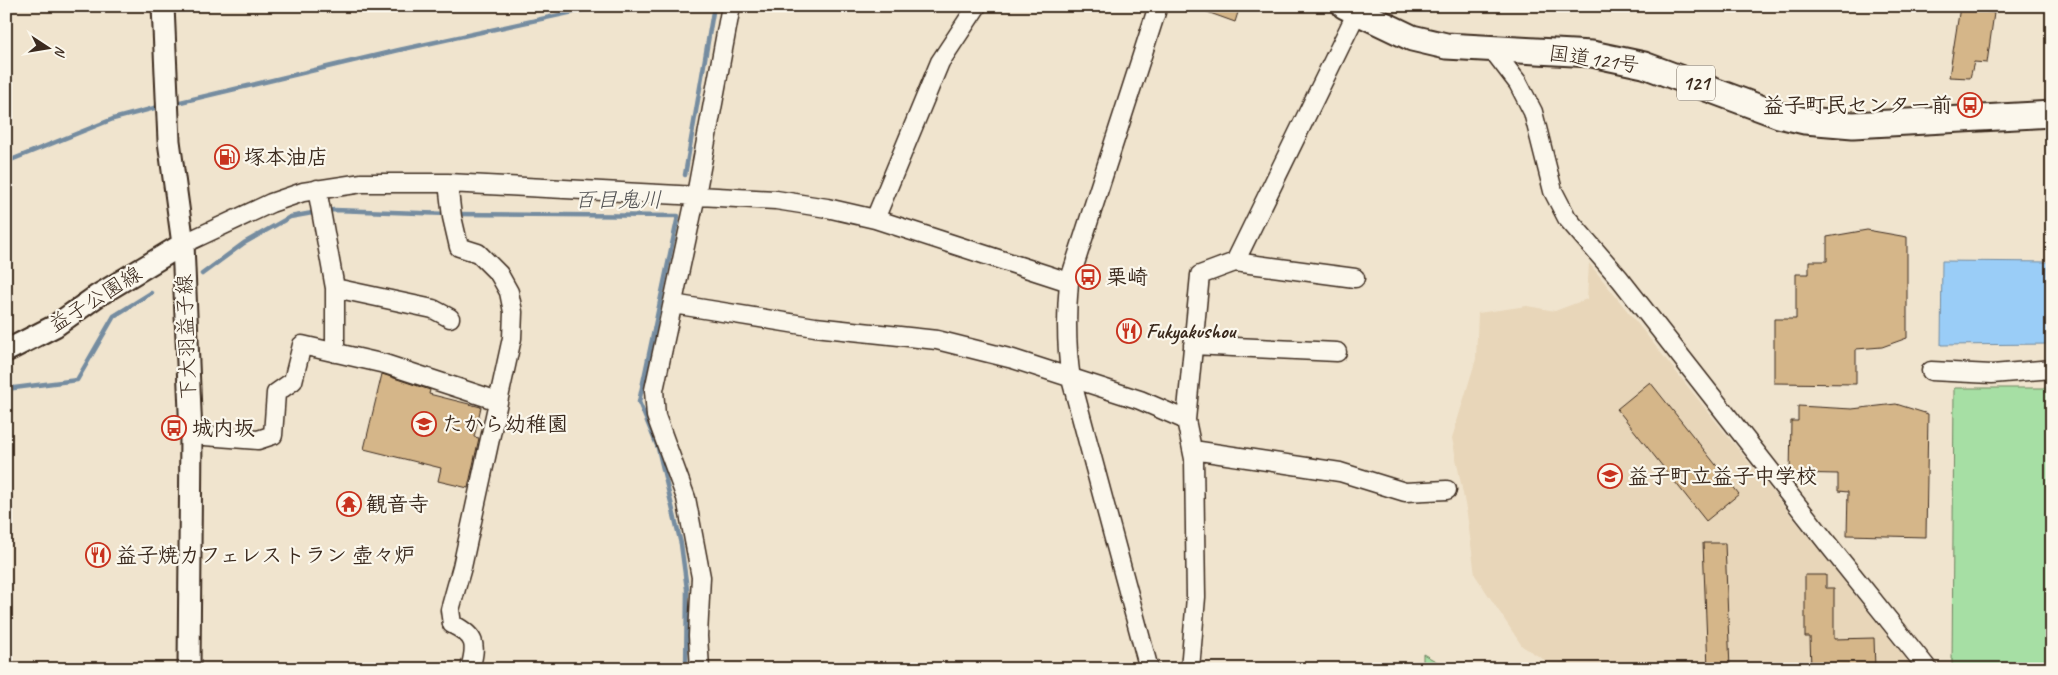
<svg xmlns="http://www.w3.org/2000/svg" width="2058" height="675" font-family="Caveat,'Klee One',sans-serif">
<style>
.built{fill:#e8d6b9}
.green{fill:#a6dfa4;stroke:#708461}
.water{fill:#9acdf7;stroke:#748ca0}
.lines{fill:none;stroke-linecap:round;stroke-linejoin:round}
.stream{stroke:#748ca0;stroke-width:4.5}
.building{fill:#d5b689;stroke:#3b2a1e}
.minor-casing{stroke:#3b2a1e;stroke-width:21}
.major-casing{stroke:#3b2a1e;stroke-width:25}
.highway-casing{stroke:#3b2a1e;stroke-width:29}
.minor{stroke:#fbf7ec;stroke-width:18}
.major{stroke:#fbf7ec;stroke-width:21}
.highway{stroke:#fbf7ec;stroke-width:25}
.labels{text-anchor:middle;stroke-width:4.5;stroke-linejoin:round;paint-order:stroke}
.shield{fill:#fbf7ec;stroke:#75685c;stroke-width:1}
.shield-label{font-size:20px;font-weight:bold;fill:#3b2a1e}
.street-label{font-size:21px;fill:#3b2a1e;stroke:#fbf7ec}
.poi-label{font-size:21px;font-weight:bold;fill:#3b2a1e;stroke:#fbf7ec;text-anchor:start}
.water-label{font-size:22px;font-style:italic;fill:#535354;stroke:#fbf7ec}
</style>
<rect width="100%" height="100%" fill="#f0e4ce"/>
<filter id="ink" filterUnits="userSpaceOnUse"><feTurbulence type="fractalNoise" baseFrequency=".02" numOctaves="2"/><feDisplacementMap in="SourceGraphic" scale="10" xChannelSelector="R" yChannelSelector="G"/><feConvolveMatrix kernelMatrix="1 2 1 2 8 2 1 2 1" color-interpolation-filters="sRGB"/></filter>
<g filter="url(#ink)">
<!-- built -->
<path class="built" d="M1589 263 1914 669H1559L1522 646 1475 575 1467 514 1452 438 1476 359 1478 313 1527 306 1555 311 1587 299Z"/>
<!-- green -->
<path class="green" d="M1954 388H2052V669H1952Z
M1423 654 1450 669H1423Z"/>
<!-- water -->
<path class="water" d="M1942 261 2052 262V344L1941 345Z"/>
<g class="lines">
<!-- stream -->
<path class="stream" d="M172 104 399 50 601 6
M6 162 113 119 162 106
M685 175 714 6
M326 211 334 210 448 214
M455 214 678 216 639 402 658 448 681 544 687 589 686 669
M202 274 244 243 290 217 318 212
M6 389 77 380 114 316 151 293"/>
</g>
<!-- building -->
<path class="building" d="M1197 6H1240L1235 22 1196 8Z
M1960 7 1994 13 1987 63 1974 62 1970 78 1949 77Z
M1867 230 1907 237V338L1882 347 1856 349V384L1774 383V319H1796V274H1809V261H1827V237Z
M382 374 430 390 429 394 481 407 474 437 479 438 468 488 438 481 441 468 364 449Z
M1650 382 1739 494 1706 521 1617 409Z
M1896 404 1928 414 1926 537 1847 535 1848 492 1838 491V474L1790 473 1791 421H1798V406L1852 409Z
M1703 543H1725L1730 669H1708Z
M1805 575H1826V588H1834V639L1874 638 1875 669H1811L1810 637H1805Z"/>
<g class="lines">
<defs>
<path id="minor" d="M1492 49 1518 83 1533 112 1553 191 1567 218 1620 279 1831 548 1928 669
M448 183 452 217 459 247 478 253 499 274 509 292 513 312 512 338 462 567 450 610 452 624C476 636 477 644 470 669
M317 189 335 288V353
M875 219 940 62 977 6
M183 244 271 203 303 192 362 183H448L776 200 827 208 875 219 1069 282
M1235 262 1355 278
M335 288 433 309 450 318
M673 304 815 327 937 340 1013 359 1140 400 1186 420
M1193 345 1337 352
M1931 371 1992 374 2052 369
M191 435 258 440 273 435 276 393 293 381 302 345 385 364 498 401
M1193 450 1340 472 1405 492 1447 490
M700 669 698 636 701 577 686 498 656 416 654 390 696 195 731 6
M1149 669 1071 379C1066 346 1066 315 1069 282L1158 6
M1190 669 1196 597 1194 459 1186 420 1200 275 1235 262 1357 12"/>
<path id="major" d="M163 6 169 141 183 244 191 435 189 669
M6 351 55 326 97 296 183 244"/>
<path id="highway" d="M1345 6 1412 38 1446 46 1592 54 1644 65 1779 115 1805 121 1853 125 2052 114"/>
</defs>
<!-- minor casing -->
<use href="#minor" class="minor-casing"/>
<!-- major casing -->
<use href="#major" class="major-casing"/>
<!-- highway casing -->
<use href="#highway" class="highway-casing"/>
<!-- minor -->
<use href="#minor" class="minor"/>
<!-- major -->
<use href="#major" class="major"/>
<!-- highway -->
<use href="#highway" class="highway"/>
</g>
</g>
<!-- icons -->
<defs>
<symbol id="bus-ring" viewBox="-11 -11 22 22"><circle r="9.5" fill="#fbf7ec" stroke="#c8321e" stroke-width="1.5"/><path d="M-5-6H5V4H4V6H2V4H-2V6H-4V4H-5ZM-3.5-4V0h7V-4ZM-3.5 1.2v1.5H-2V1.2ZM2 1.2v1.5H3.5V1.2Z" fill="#c8321e"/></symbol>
<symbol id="fuel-ring" viewBox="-11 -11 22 22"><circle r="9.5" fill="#fbf7ec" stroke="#c8321e" stroke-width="1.5"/><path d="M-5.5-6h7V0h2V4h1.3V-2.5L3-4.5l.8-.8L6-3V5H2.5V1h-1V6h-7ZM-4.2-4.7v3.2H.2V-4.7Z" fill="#c8321e"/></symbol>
<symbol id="restaurant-ring" viewBox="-11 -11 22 22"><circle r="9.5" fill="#fbf7ec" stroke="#c8321e" stroke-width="1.5"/><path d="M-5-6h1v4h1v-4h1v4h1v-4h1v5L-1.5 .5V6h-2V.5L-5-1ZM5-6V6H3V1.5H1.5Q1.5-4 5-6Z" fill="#c8321e"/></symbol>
<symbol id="school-ring" viewBox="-11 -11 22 22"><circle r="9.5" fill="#fbf7ec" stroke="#c8321e" stroke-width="1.5"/><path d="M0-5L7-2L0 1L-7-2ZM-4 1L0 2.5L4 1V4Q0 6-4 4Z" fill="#c8321e"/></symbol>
<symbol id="temple-ring" viewBox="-11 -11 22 22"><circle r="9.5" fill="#fbf7ec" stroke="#c8321e" stroke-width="1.5"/><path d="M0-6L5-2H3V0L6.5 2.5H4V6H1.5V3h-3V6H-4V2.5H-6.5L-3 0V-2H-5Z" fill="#c8321e"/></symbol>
</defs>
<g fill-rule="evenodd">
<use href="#bus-ring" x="1956" y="91" width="28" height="28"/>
<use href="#fuel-ring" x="213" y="143" width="28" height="28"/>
<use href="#bus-ring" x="1074" y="263" width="28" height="28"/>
<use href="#restaurant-ring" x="1115" y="317" width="28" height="28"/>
<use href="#school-ring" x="410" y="410" width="28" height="28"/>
<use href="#bus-ring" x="160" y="414" width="28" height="28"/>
<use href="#school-ring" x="1596" y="462" width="28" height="28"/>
<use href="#temple-ring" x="335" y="490" width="28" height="28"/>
<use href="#restaurant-ring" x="84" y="541" width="28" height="28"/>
</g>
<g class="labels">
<!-- shield labels -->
<rect class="shield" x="1677" y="65.5" width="38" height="35" rx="4"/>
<g class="shield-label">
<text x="1696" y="90">121</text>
</g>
<!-- street labels -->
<g class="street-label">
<text transform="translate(1594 59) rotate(8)" y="7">国道121号</text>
<text transform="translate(95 299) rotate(-32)" y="7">益子公園線</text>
<text transform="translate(186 337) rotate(-92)" y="7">下大羽益子線</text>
</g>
<!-- poi labels -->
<g class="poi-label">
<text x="1952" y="112" text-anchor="end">益子町民センター前</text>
<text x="244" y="164">塚本油店</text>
<text x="1106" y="284">栗崎</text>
<text x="1146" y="338">Fukyakushou</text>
<text x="442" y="431">たから幼稚園</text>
<text x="192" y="435">城内坂</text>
<text x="1628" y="483">益子町立益子中学校</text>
<text x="366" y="511">観音寺</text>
<text x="116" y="562">益子焼カフェレストラン 壺々炉</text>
</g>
<!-- water labels -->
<g class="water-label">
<text x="618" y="207">百目鬼川</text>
</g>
</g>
<!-- margin -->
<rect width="2058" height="675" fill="none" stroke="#fbf7ec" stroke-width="25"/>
<rect x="12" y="12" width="2033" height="650" fill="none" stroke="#3b2a1e" stroke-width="2" filter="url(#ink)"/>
<!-- north arrow -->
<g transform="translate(48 48) rotate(102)" stroke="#fbf7ec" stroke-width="4" paint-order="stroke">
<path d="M0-4L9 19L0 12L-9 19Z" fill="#3b2a1e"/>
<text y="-8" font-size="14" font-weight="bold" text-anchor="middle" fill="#3b2a1e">N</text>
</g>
</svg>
